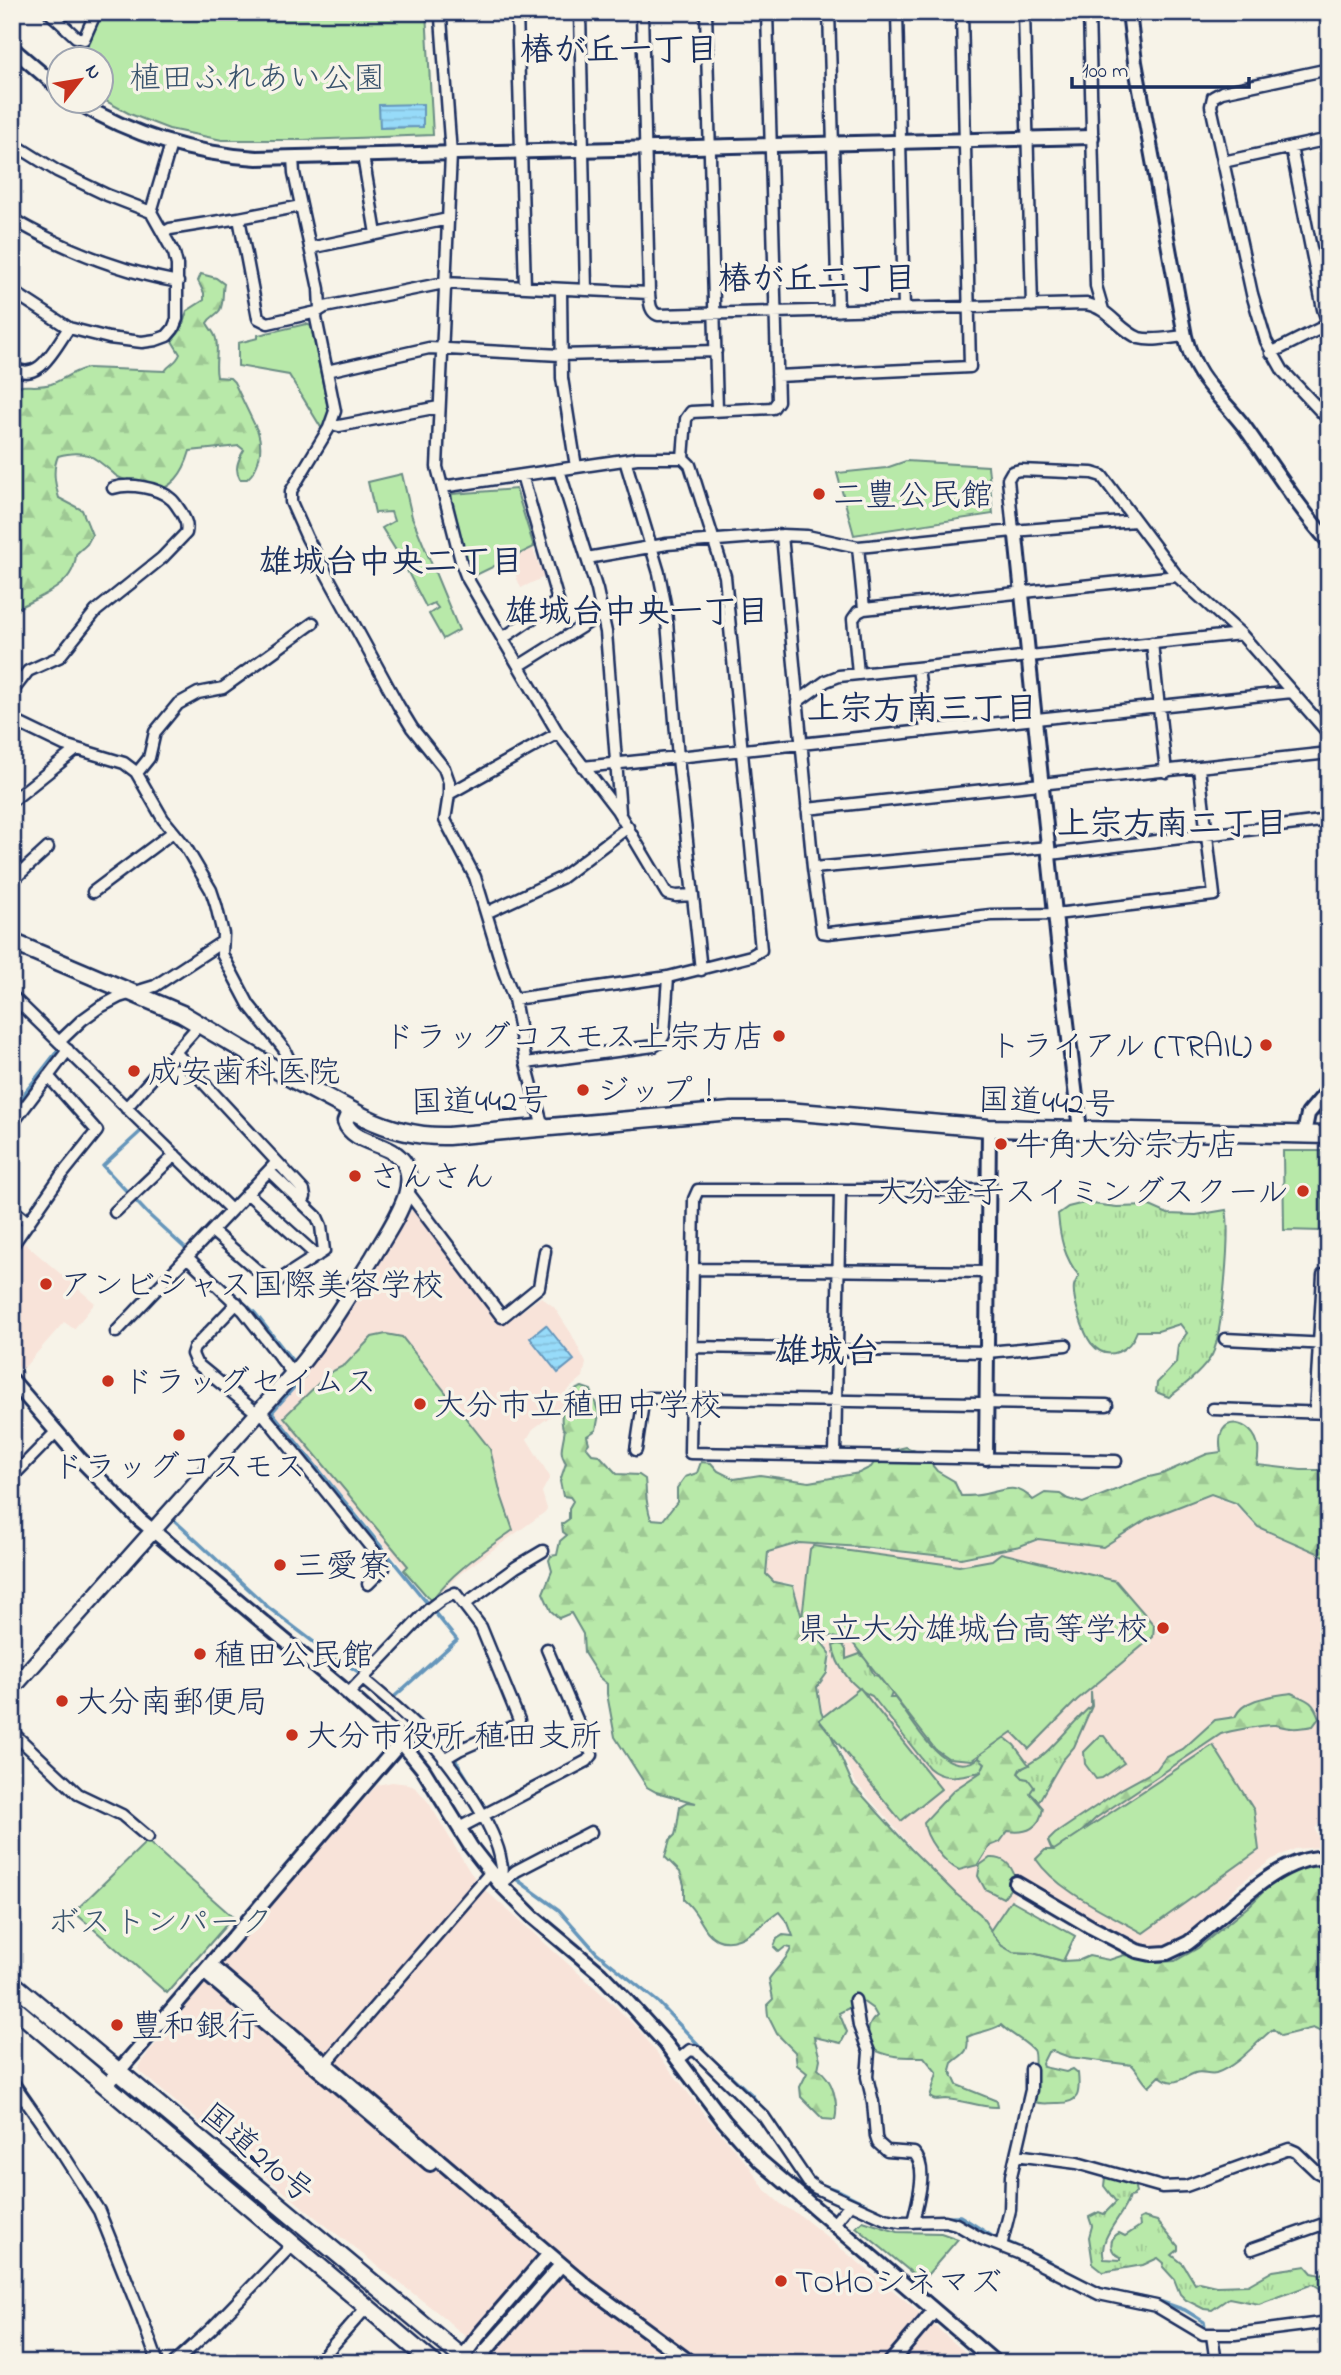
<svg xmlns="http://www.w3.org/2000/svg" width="1341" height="2375" font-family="'Indie Flower','Klee One',sans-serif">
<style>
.built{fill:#f8e3d9}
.grass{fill:url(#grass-tufts);stroke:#6a8c84;stroke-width:2}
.forest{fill:url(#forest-firs);stroke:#6a8c84;stroke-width:2}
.green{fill:#b8e9a9;stroke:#6a8c84;stroke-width:2}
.water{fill:url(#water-rules);stroke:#6596bb;stroke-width:2}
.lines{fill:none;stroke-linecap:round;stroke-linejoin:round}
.stream{stroke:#6596bb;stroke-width:3.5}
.minor-casing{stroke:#1b2f5e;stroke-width:15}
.tertiary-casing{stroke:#1b2f5e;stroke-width:18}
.secondary-casing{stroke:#1b2f5e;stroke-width:19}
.trunk-casing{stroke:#1b2f5e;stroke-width:21}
.minor{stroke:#f7f3e8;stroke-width:10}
.tertiary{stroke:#f7f3e8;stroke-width:12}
.secondary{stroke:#f7f3e8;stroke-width:14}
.trunk{stroke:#f7f3e8;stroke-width:16}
.poi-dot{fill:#c8321e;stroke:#f7f3e8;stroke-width:2.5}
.labels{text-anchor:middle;stroke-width:7;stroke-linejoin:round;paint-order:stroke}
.park-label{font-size:32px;fill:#3a546d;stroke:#f7f3e8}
.poi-label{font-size:32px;fill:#1b2f5e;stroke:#f7f3e8;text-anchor:start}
.street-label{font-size:32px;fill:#1b2f5e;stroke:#f7f3e8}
.neighbourhood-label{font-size:33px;font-weight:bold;fill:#1b2f5e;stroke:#f7f3e8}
.quarter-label{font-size:35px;font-weight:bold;fill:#1b2f5e;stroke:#f7f3e8}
</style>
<defs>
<pattern id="grass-tufts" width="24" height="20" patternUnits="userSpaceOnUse" patternTransform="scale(1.75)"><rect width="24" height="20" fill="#b8e9a9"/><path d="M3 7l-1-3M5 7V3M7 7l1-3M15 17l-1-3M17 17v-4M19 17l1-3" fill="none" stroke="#9ec894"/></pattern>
<pattern id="forest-firs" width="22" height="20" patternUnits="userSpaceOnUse" patternTransform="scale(1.75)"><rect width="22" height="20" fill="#b8e9a9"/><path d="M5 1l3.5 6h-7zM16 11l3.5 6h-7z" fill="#9ec894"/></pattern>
<pattern id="water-rules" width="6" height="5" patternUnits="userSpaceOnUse" patternTransform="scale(1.75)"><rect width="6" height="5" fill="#97dbf9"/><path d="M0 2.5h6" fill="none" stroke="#82bcd8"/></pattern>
</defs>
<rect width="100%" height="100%" fill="#f7f3e8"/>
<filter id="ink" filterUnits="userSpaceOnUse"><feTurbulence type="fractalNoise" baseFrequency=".0143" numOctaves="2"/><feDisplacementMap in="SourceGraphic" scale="14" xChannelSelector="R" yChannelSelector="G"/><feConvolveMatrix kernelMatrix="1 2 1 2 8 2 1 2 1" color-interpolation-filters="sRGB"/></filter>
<g filter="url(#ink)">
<!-- built -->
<path class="built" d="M532 547 544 577 521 588 509 559Z
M414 1206 503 1325 541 1297 554 1307 571 1333 586 1363 583 1377 560 1397 564 1402 563 1407 533 1429 527 1439 550 1477 542 1492 547 1509 545 1512 461 1573 431 1601 271 1411 315 1360 338 1328Z
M23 1242 95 1303 74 1329 64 1322 22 1370 12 1361V1255Z
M1211 1495 1235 1505 1258 1528 1293 1541 1329 1559V1809L1315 1829 1322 1847 1295 1849 1271 1860 1238 1885 1192 1934 1170 1944 1152 1946 1123 1937 1023 1882 990 1931 958 1900 856 1783 822 1710 818 1686 829 1673 832 1653 802 1619 794 1584 774 1581 766 1574 770 1552 801 1544 966 1559 1021 1547 1039 1540 1104 1547 1147 1519Z
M392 1782 409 1784 417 1789 429 1803 470 1872 484 1889 612 2003 640 2031 709 2120 750 2167 765 2190 782 2205 801 2216 911 2305 977 2363H495L442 2316 306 2210 141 2073 139 2068 141 2062 246 1933 377 1785Z"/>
<!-- grass -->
<path class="grass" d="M1084 1203 1117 1207 1150 1206 1168 1214 1196 1215 1226 1210C1231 1231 1222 1337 1212 1355 1203 1371 1184 1386 1169 1397L1156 1392 1157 1383 1176 1363 1178 1345 1187 1333 1180 1324 1158 1331H1137C1130 1350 1108 1364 1091 1343 1084 1334 1072 1298 1074 1286 1075 1282 1077 1279 1079 1276 1064 1257 1060 1238 1058 1214L1068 1207Z
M838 1644 843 1645 846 1650V1659L860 1654 866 1659 874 1675 878 1676 892 1693 890 1698H895C913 1720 943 1783 979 1758L985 1763 981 1772C962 1775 945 1782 929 1768L872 1696C853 1689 836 1666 833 1646Z
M1091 1691 1092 1706 1074 1747 1062 1761 1039 1801 1030 1793 1018 1773C1024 1765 1036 1761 1044 1754 1061 1739 1074 1721 1091 1706Z
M1105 2177H1119L1134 2184 1136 2192 1133 2196 1129 2197C1124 2216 1097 2237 1104 2259L1121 2260V2257C1109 2253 1108 2239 1119 2233L1125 2236 1140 2226 1139 2219 1143 2217 1157 2221 1178 2246V2250L1172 2255 1183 2264 1195 2284 1199 2282 1216 2286 1248 2285 1273 2271 1306 2266 1312 2273 1321 2275 1327 2270 1329 2261 1327 2250H1329V2294L1313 2284 1259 2304 1229 2298 1212 2310 1204 2309 1186 2300 1180 2294 1174 2279 1163 2267 1164 2263 1158 2258 1143 2265 1103 2272 1093 2264 1089 2237 1092 2226 1089 2217 1099 2212 1104 2214 1116 2202 1104 2186Z"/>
<!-- forest -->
<path class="forest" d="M201 274 216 278 224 284C222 292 224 302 220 310 216 316 211 316 207 323 210 329 215 333 216 339 219 351 214 363 217 377L230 378 234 382 258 432C263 448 260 468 247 479H240C234 469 238 460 244 450L239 446 190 451C183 475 173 487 149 495 138 491 138 488 130 482 125 479 119 479 114 474 95 457 86 448 58 456 52 470 55 484 59 498L82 510 92 535 87 544 76 554C75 588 37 597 12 611V387C26 384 39 388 51 384 64 379 73 371 87 368L165 371C170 363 176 364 180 354L172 341 181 330 187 311 204 300V293L198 281Z
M582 1387 591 1390 599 1414 596 1430 587 1436 589 1443 586 1447 592 1454 599 1455 617 1474 639 1475 645 1479C647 1497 645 1501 651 1519L663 1520 677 1502V1488L685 1477 697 1473 701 1462 711 1463 718 1471 734 1479 760 1475 809 1482 859 1473 871 1467 881 1453 906 1447 923 1454 937 1471 954 1481 961 1496C969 1496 977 1496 985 1494 1004 1490 1017 1482 1033 1500L1045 1493 1060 1494 1068 1499 1083 1503 1145 1478 1162 1474 1207 1454 1221 1452C1213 1410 1255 1420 1258 1447 1259 1453 1258 1459 1257 1465L1301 1470H1329V1558L1258 1527 1236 1503 1211 1494 1147 1519 1103 1547 1038 1539 1020 1546 961 1558 861 1547 799 1543 768 1552 766 1574 774 1582 793 1586 802 1618 830 1653 827 1673 817 1687 821 1712 853 1785 911 1849 956 1894 980 1914 996 1938 1013 1952 1033 1953 1063 1961 1080 1960 1089 1956 1109 1960 1124 1955 1157 1962 1175 1961 1198 1948 1250 1905 1278 1877 1293 1869 1315 1866 1329 1867V2036L1313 2028 1281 2036 1273 2029C1255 2043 1239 2065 1216 2073 1209 2075 1201 2070 1195 2073 1181 2078 1174 2088 1160 2076L1149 2087C1141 2080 1139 2072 1132 2065L1069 2057 1053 2051 1048 2052 1042 2064 1043 2067 1066 2072 1073 2069 1078 2073C1080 2093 1080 2104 1056 2103 1047 2103 1041 2105 1033 2101 1033 2091 1037 2055 1033 2050 1025 2041 1010 2034 1001 2025 989 2032 979 2031 967 2037 970 2053 962 2054 952 2063L950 2070 957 2085 997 2101 998 2107C981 2108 964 2100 946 2099 938 2099 936 2102 930 2097L937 2073 924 2057C906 2057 887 2058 871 2048 868 2036 865 2025 877 2016L873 2009 855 1996 850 1999 851 2007 839 2013 847 2032 841 2043 814 2037 820 2059 818 2069C833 2079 839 2103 835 2120L823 2119 801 2097 800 2087 807 2073 797 2065 795 2052 777 2034 768 2016 767 2005 773 1999 769 1979C775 1970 789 1957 791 1948L785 1947 779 1952 774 1947 777 1939 783 1935 793 1936 788 1923 779 1912C760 1925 729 1958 707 1931 699 1920 695 1909 684 1900V1885L680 1872 665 1857 670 1840 675 1835 677 1827 680 1806 687 1802 696 1803 656 1792 647 1787 615 1737 607 1694V1684L600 1678 584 1653 583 1634 571 1613 559 1618 551 1611 543 1593 552 1571 549 1560 551 1556 557 1555 560 1541 567 1535 563 1532 562 1524 569 1519V1508L573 1501 570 1497 563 1496 560 1481 566 1463C559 1452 562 1447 564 1435 566 1425 563 1434 562 1424 560 1409 567 1391 582 1387Z
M1291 1693C1307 1700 1313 1700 1319 1718L1313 1726C1297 1729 1290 1729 1275 1725 1267 1724 1229 1731 1221 1734L1096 1818 1067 1846 1056 1851 1051 1848 1048 1841 1055 1834 1123 1788 1156 1770 1165 1758 1183 1749 1215 1720 1235 1717C1243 1698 1273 1696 1291 1693Z
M1004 1737 1014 1745 1029 1765 1020 1769 1018 1773 1023 1778 1028 1779 1034 1787 1030 1793 1043 1808C1040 1828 1027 1834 1008 1831L1000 1842 990 1846 978 1865 959 1870C944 1863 925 1838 924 1822L954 1790 981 1772 985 1763 979 1758 980 1754Z
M990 1858C1004 1857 1011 1864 1015 1877L1011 1888 1003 1898 985 1889 978 1876 980 1865Z"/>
<!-- green -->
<path class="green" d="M102 12H426L433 135 303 140H222L169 129 130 114 102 99V60H81Z
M306 324 311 326 329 413 322 429 289 375 238 366V343L258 338V335Z
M906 461 988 466 993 514 854 535 837 473 886 468Z
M402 474 412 517 459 630 443 639 429 614 438 608 434 603 426 607 400 557 382 528 394 521 391 512 375 513 368 482Z
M516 489 534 547 474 576 468 567 451 499 452 494Z
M1283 1151H1322V1231L1284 1230Z
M386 1334 402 1337 490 1449 501 1495 513 1530C484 1551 452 1572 431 1601L404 1570 408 1566 284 1417 329 1373 345 1365 372 1337Z
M813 1546 959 1566 992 1560 1001 1553 1116 1581 1154 1625 1153 1637 1077 1700 1029 1749 1012 1732 972 1760 948 1758 935 1749 852 1642 826 1635 802 1618 810 1549Z
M860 1688 941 1789 901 1821 819 1720Z
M1100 1736H1104L1124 1763 1102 1778 1096 1779 1085 1764 1084 1752Z
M1213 1745 1254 1810 1259 1850 1143 1933C1110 1914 1057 1891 1036 1859L1045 1850H1054Z
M147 1841 233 1917 167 1993 74 1912Z
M1011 1900 1075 1936 1063 1961 1033 1953 1013 1952 1002 1946 990 1931Z
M863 2221 897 2232 941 2233 958 2239 922 2281 856 2227Z"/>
<!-- water -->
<path class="water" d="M423 104V127L380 128 379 105Z
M546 1325 574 1360 558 1373 530 1338Z"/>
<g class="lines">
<!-- stream -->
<path class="stream" d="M94 1017 108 1008
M12 1109 62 1045
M140 1132 103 1166 148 1214 255 1313 295 1364
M299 1370 304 1376 272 1412 457 1640 394 1697
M174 1520 269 1608 328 1653 365 1676
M374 1682 423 1724 457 1762 491 1817 509 1869 516 1879 559 1910 596 1952 658 2002 711 2058 751 2094 780 2132
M807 2174 819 2184 840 2191 888 2215 899 2217 960 2216 995 2238 1010 2243 1044 2259 1098 2288 1162 2302 1185 2310 1204 2322 1211 2363"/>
<defs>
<path id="minor" d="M49 12 76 37 84 39 96 12
M481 12 443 14 441 18 451 154 437 467 462 565 467 578 558 733 617 810 667 894 676 896 693 895
M517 12 525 287
M580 12 586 290
M642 12 649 293C650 302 649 311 658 315L1086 304C1108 307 1119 330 1139 338 1153 342 1171 337 1185 336
M706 12 717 410
M829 12 838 311
M897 12 904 309
M1024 12 1032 306
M1089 12 1096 286 1103 310
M1329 69 1222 92 1213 97 1211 106 1252 294 1266 341 1283 371 1329 420
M12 143 57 171 107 195 151 212 174 253 177 265V319L173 329 167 336 156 340 142 342 109 338 69 328 12 291
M1291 147 1323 309 1329 326
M363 156 376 234
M293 158 294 173 319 289 320 309
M1223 162 1329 139
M151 212 171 144
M239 218 301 206
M12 219C64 249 119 271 178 282
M163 233 170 229 239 218 258 318 268 323 317 312
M310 248 448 219
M561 289 562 378 576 467
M1271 353 1329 324
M12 367C39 385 54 348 69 328
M327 371 429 348 560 355 716 351
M777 376 970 367 962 12
M331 424 339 426 439 407
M683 458 686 419 691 412 773 408 778 401 767 12
M625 460 659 573 666 609 678 758 701 970
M559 470 597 590 606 632 620 812
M442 487 637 458H683L690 465 725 576 761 950 751 956 668 977 514 999
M1013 531 1008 479 1012 472 1020 470 1092 473 1102 476 1177 576 1241 634 1329 734
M782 535 813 868 822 932 828 933 991 915 1056 914 1214 895 1199 768
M858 547 864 609
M587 558 667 544 782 535 807 536 858 547 869 546 1013 531 1135 521
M503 638 558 601 522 475
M1152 643 1166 772
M519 666 602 614
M918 668 926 731
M858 674 853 619 858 612 864 609 1177 576
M12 692 28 671 59 657 96 611 162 558 186 533C188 523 185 520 181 512 178 508 175 502 171 499 158 487 129 483 113 488
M797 702 826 681 839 676 1241 634
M12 720 64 745 124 763 136 772 163 819 185 846 211 890 216 905 223 934 222 954 249 1005 284 1049 292 1066 294 1080
M583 767 1292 692
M137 773 149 758 155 732 178 704 198 693 223 688 313 623
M449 794V782L444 768 412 728 398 705 307 538 291 502V491L329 428 335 411 316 318 317 312 325 307 444 283 649 293
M12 801 77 749
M807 809 1329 753
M1050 854 1329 820
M813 868 1049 847
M12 881 48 848
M93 892 173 832
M486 913 561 878 628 827
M12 996 231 1210
M59 1042 82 1020 100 1007 119 997 155 986 222 942
M176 1053 304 1191 305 1197 302 1203
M526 1063 654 1046 660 1042 664 1035 668 977
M126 1108 200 1024
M12 1124 68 1050
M543 1128 526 1063 514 999 504 972 475 877 445 820 449 794 558 733
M988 1190H698L694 1199 690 1453 1116 1461
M407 1191 502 1317 539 1287 545 1251
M247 1193 317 1256
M12 1209 29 1223
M115 1212 175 1155
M212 1231 273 1284 324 1251 321 1226 317 1217 269 1171
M12 1246 60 1177 97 1131 48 1076
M187 1257 243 1310 293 1374
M693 1269 988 1272
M237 1303 194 1348 192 1354 196 1363 257 1413
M116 1332 277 1162
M1225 1339 1329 1344
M692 1347 987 1352 1066 1345
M1213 1409 1329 1413
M260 1410 382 1561 384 1568 368 1584
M1315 1412 1323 1275H1329
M636 1450 643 1403 645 1400 649 1398 1107 1405
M835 1455 840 1190
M12 1477 57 1431
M465 1604 516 1567 543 1551
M363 1679C383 1696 404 1713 423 1733 449 1760 496 1825 501 1862 503 1870 501 1876 500 1884
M349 1693 429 1609 442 1599 455 1593 481 1627 519 1720 518 1724 459 1750 444 1759
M12 1732 78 1794 122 1815 148 1837
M459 1828 587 1761 592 1755 547 1649
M500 1884 516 1871 591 1832
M855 2000 859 2026 869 2052 867 2077 873 2102 876 2137 878 2143 887 2151 914 2153C929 2168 917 2203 913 2222
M678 2060 690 2050 696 2051 764 2117 808 2182 816 2188 885 2219 900 2222 945 2221 956 2224 982 2239 1018 2253 1099 2294 1156 2306 1203 2334H1235L1329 2322
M322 2068 490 1873
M12 2081 64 2156 99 2211 143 2321 158 2363
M1016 2155 1077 2163 1162 2187 1186 2186 1289 2149 1296 2152 1317 2172 1329 2178
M833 2225 850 2204
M1001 2246 1010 2210 1011 2176 1031 2090V2069
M1252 2249 1329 2222
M1212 2335 1216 2363
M174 2363 211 2329 293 2244
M317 2363 367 2307"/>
<path id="tertiary" d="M1129 12 1135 62 1185 336C1196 382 1220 394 1246 429 1273 467 1298 507 1329 542
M12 48 60 89
M77 102C132 135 193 154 257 158L1092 137
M1013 531 1016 536 1062 981 1080 1130
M1304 1134 1308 1114 1329 1089
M12 1380 80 1459 139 1519 342 1688 397 1737 423 1769 471 1847 500 1884 533 1917 600 1973 627 2001 666 2044 724 2121 760 2161 996 2363
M986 1458 989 1128
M1016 1883 1091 1927 1137 1951 1151 1954 1167 1953 1188 1943C1227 1914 1279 1853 1329 1858
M210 1965 588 2287 691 2363
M204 1972 430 2164
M106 2086 401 1742
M459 2362 479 2335 549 2254
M475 2363 561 2265
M890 2363 934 2311"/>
<path id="secondary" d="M12 1689 297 1369C326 1334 349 1295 373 1257 384 1238 399 1217 406 1195 409 1185 410 1174 405 1164 392 1141 354 1146 345 1122L350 1110"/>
<path id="trunk" d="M12 942 182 1014 294 1080 364 1117C391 1130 418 1137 448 1136L731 1111H787L989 1128 1329 1135
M12 1983 469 2363
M12 2006 433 2363"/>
</defs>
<!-- minor casing -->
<use href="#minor" class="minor-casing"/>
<!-- tertiary casing -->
<use href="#tertiary" class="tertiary-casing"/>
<!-- secondary casing -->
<use href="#secondary" class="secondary-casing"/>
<!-- trunk casing -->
<use href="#trunk" class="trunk-casing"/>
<!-- minor -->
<use href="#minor" class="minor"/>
<!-- tertiary -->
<use href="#tertiary" class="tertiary"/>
<!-- secondary -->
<use href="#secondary" class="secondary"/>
<!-- trunk -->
<use href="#trunk" class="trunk"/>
</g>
</g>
<!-- markers -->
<g class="poi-dot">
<circle cx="819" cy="494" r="7"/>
<circle cx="779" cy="1036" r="7"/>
<circle cx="1266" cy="1045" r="7"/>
<circle cx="134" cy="1071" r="7"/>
<circle cx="583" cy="1090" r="7"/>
<circle cx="1001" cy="1144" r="7"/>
<circle cx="355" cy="1176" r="7"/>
<circle cx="1303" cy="1191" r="7"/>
<circle cx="46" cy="1284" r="7"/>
<circle cx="108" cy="1381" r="7"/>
<circle cx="420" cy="1404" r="7"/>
<circle cx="179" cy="1435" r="7"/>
<circle cx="280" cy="1565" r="7"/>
<circle cx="1163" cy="1628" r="7"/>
<circle cx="200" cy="1654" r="7"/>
<circle cx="62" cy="1701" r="7"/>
<circle cx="292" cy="1735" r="7"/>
<circle cx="117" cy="2025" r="7"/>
<circle cx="781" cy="2281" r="7"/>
</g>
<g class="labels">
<!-- park labels -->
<g class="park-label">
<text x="257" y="88">植田ふれあい公園</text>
<text x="160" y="1932">ボストンパーク</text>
</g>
<!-- poi labels -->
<g class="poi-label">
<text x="833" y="505">二豊公民館</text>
<text x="765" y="1047" text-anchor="end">ドラッグコスモス上宗方店</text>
<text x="1252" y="1056" text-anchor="end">トライアル (TRAIL)</text>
<text x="148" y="1082">成安歯科医院</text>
<text x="597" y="1101">ジップ！</text>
<text x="1015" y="1155">牛角大分宗方店</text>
<text x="369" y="1187">さんさん</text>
<text x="1289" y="1202" text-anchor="end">大分金子スイミングスクール</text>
<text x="60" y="1295">アンビシャス国際美容学校</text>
<text x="122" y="1392">ドラッグセイムス</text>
<text x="434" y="1415">大分市立稙田中学校</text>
<text x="179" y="1477" text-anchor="middle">ドラッグコスモス</text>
<text x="294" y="1576">三愛寮</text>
<text x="1149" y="1639" text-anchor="end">県立大分雄城台高等学校</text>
<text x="214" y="1665">稙田公民館</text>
<text x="76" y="1712">大分南郵便局</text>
<text x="306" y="1746">大分市役所 稙田支所</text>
<text x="131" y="2036">豊和銀行</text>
<text x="795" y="2292">TOHOシネマズ</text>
</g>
<!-- street labels -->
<g class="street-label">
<text transform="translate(480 1100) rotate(-1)" y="11">国道442号</text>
<text transform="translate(1047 1101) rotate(2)" y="11">国道442号</text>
<text transform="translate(258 2152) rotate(40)" y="11">国道210号</text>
</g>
<!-- neighbourhood labels -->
<g class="neighbourhood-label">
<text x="619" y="60">椿が丘一丁目</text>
<text x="817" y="289">椿が丘二丁目</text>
<text x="391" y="572">雄城台中央二丁目</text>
<text x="637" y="622">雄城台中央一丁目</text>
<text x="922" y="719">上宗方南三丁目</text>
<text x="1172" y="834">上宗方南二丁目</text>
</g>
<!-- quarter labels -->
<g class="quarter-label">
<text x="827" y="1362">雄城台</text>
</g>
</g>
<!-- margin -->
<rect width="1341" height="2375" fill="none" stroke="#f7f3e8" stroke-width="42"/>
<rect x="21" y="21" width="1299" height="2333" fill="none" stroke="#1b2f5e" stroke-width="2.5" filter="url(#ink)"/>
<!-- north arrow -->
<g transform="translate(80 80) rotate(59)"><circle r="33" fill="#f7f3e8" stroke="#9fa5b1" stroke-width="2"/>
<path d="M0-5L12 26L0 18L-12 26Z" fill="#c8321e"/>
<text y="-10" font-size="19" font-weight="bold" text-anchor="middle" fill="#1b2f5e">N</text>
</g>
<!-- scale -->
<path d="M1072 77v10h177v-10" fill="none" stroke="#1b2f5e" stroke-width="3.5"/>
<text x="1082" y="77" font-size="21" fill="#1b2f5e" stroke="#f7f3e8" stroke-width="5" paint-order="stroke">100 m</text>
</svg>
